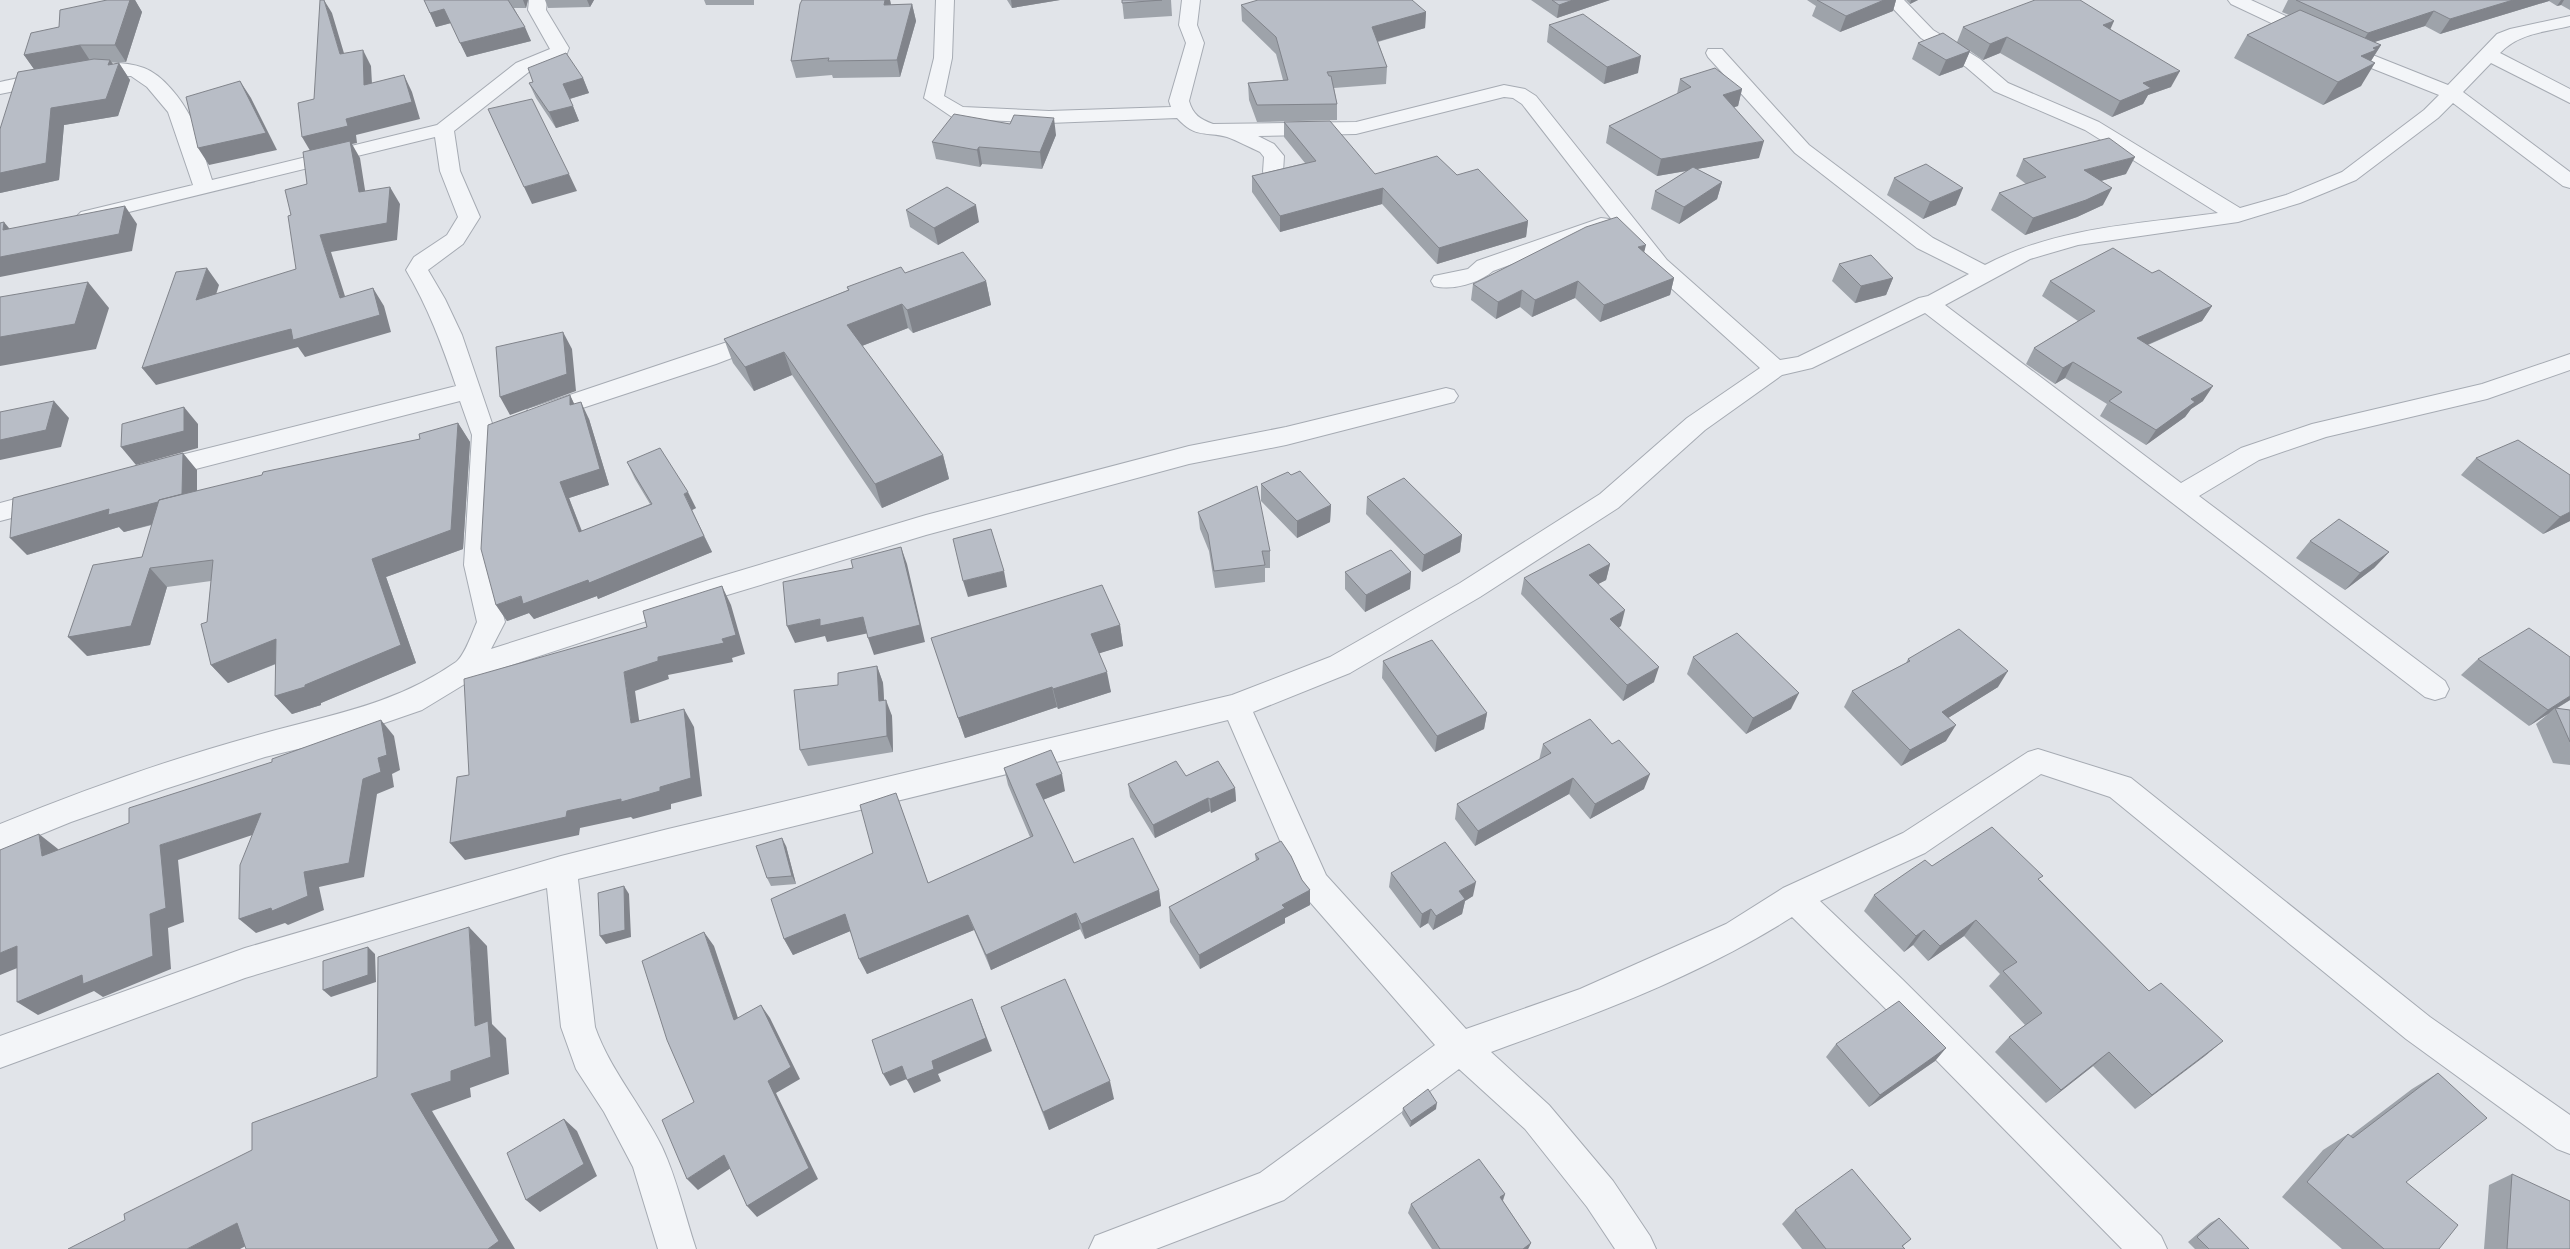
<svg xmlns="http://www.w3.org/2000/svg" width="2570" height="1249" font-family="'Noto Sans',sans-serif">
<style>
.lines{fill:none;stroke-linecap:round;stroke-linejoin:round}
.minor-casing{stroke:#a6abb3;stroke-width:2}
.minor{fill:#f3f5f8;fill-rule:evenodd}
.wall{fill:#9ea3aa}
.shaded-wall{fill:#81848b}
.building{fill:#b8bdc6;stroke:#81848b}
</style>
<rect width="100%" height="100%" fill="#e1e4e9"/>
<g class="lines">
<defs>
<path id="minor" d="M529 0H547L546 10 569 48 566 56 530 71 454 131 460 171 480 217 463 244 428 270 445 299 462 335 496 435 490 565 505 622 491 649 709 580 926 515 1189 446 1286 427 1446 388 1454 390 1458 396 1454 402 1446 404 1286 445 1189 464 926 535 714 599 478 676 422 710 335 740 265 757 165 789 71 822 0 851V824C86 789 175 757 265 733 334 714 396 704 456 662 465 655 472 633 477 622L464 565 472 435 460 401 153 480 144 477 140 471 144 465 153 462 456 386C442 345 428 307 406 270L414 257 447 235 458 217 440 171 435 137 88 222 81 220 77 216 81 212 193 185 168 112 147 87 131 76H89L0 94V82C41 74 103 53 144 68 163 75 182 100 191 118 200 137 205 159 212 180L437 125 516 63 550 49 528 10Z
M936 0H954L952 58 944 96 963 107 1049 111 1171 107 1169 101 1186 43 1179 25 1182 0H1200L1197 25 1204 43 1189 101C1193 115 1200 119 1213 124L1356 122 1504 85 1525 89 1536 96 1667 260 1780 360 1798 357 1919 298 1928 296 1969 274 1917 248 1795 153 1708 57 1706 53 1708 49H1722L1809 145 1933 238 1985 265C2056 227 2139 224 2218 213L2085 130 1994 91 1966 67 1921 38 1885 0H1904L1933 30 1980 59 2008 83 2099 122 2240 208 2286 195 2342 172 2424 110 2439 95 2341 56 2231 4 2228 0H2251L2355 48 2448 85 2497 34 2510 29 2570 16V26C2545 32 2519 33 2500 53L2570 89V103L2491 63 2463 92 2570 172V188L2563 186 2453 103 2438 118 2356 180 2300 203 2238 222 2078 245 2030 259 1945 305 2181 483 2241 448 2312 424 2482 384 2570 354V370L2487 399 2326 437 2259 460 2199 496 2445 681 2449 689 2445 697 2435 700 2425 697 1925 313 1812 368 1782 375 1705 430 1618 508 1480 597 1350 673 1253 712 1326 875 1466 1029 1580 989 1726 924 1783 888 1903 833 2028 752 2038 749 2131 778 2430 1017 2570 1115V1154L2557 1149 2406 1039 2110 797 2041 774 1925 853 1820 901 1902 979 2161 1236 2167 1249H2122L1878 1001 1792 917C1699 976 1594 1015 1491 1052L1549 1105 1613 1181 1650 1236 1656 1249H1615L1587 1207 1525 1129 1459 1069 1284 1200 1156 1249H1089L1095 1236 1260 1173 1435 1045 1303 894 1228 720 578 879 595 1027C610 1070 642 1106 662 1147 677 1179 685 1216 696 1249H658L633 1167 604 1112 576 1069 561 1027 547 888 245 978 0 1068V1036L245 948 561 856 668 829 1232 695 1330 657 1460 583 1600 494 1687 418 1760 368 1651 270 1522 104 1513 98 1504 97 1356 134 1258 136 1274 144 1284 156 1283 172 1280 176 1273 178 1266 176 1263 172 1264 157 1260 152C1249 147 1238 141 1227 137 1206 131 1196 139 1177 118L1049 123 959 119 952 117 924 98 934 58Z
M1601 218 1609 219 1612 224 1609 229 1493 271C1479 283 1453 291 1434 286L1431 281 1434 276 1468 269 1477 261Z
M763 330 771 333 775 338 771 343 716 364 537 423 528 421 525 415 528 409Z
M49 490 58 492 62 499 58 506 0 521V503Z"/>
</defs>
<!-- minor casing -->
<use href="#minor" class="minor-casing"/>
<!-- minor -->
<use href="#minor" class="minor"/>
</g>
<!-- wall -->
<path class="wall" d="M107 0H135L142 12 126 62H111L113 64 119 63 130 80 118 116 64 125 59 180 0 193V129L34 69 24 55 59 27Z
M424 0H528L526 8H514L531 41 467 57 451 23 436 27Z
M545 0H594L590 7 548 8Z
M704 0H754V5H706Z
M802 0H890L891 5 912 4 916 21 900 77 833 78 832 75 796 78 791 61Z
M1007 0H1060L1012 8Z
M1122 0H1171L1172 16 1124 19Z
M1531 0H1610L1557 18Z
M1807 0H1896L1893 11 1840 32 1812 16 1816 6Z
M1906 0H1918L1910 4Z
M2288 0H2570V10L2561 5 2557 6 2549 1 2440 34 2425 26 2374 42 2381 45 2371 61 2361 86 2323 105 2234 58 2247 35 2289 15 2282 12Z
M1241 5 1426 12 1425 28 1378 42 1387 67 1386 84 1334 88 1337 104V120L1257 122 1249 100 1248 83 1283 80 1276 54 1242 21Z
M1549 25 1638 73 1604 84 1547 42Z
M1963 27 2110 29 2171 87 2148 95 2143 104 2112 117 2000 53 1983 60 1970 51 1963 67 1939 76 1912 59 1918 43 1957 42Z
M583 78 589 93 570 99 579 121 556 128 536 98 529 83 533 82Z
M1680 79 1742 89 1738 106 1734 107 1759 158 1697 169 1722 182 1717 199 1679 224 1651 209 1655 191 1687 171 1657 176 1606 143 1609 126 1677 94Z
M1284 122 1375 174 1457 175 1528 221 1526 237 1437 264 1382 204 1280 232 1252 192V176L1305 163 1284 137Z
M1010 124 1056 135 1042 169 982 164 980 167 936 159 932 142Z
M2023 159 2126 174 2101 181 2103 205 2077 217 2025 235 1991 210 1999 193 2026 184 2016 176Z
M1894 178 1956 205 1923 219 1887 195Z
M906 210 979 222 938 245 910 227Z
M1644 252 1674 278 1670 295 1600 322 1575 298 1532 317 1520 307 1496 319 1471 300 1473 284Z
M1839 264 1893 278 1886 295 1855 303 1832 281Z
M905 273 986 281 991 305 913 333 908 328 862 346 943 455 949 479 882 508 792 375 754 391 733 363 724 339 848 290 847 287Z
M2152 273 2212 306 2202 321 2148 345 2203 401 2191 409 2185 417 2146 445 2100 416 2107 404 2065 378 2055 384 2026 364 2034 348 2078 321 2042 296 2050 281Z
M570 395 574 404 589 419 609 485 569 498 582 531 650 504 635 479 627 462 696 508 692 510 712 552 598 599 597 596 534 619 529 613 507 621 496 605Z
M458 423 470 442 463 549 386 577 416 663 321 703V705L292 714 275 696 276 664 228 683 211 665 207 622 211 581 167 587 150 645 87 656 142 557 152 525 124 532 119 527 27 555 197 470V491L420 439Z
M2476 458 2570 475V521L2543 534 2461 475Z
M1291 475 1331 505 1330 522 1297 538 1261 501V484Z
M1367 497 1462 535 1460 552 1422 572 1366 514Z
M1198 512 1270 551V568H1265V582L1215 588 1209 551 1200 529Z
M2310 541 2389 552 2374 568 2345 590 2296 558Z
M1610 564 1606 580 1598 584 1621 626 1619 627 1654 682 1623 701 1521 594 1524 578Z
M1345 572H1411L1410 589 1365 612 1345 589Z
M1120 625 1123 646 1099 653 1111 692 1058 709 1057 707 965 738 931 638Z
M1693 657 1791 709 1746 734 1687 674Z
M2570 657V700L2556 709 2570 710V765L2553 763 2536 724 2548 714 2529 726 2461 675 2478 659Z
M1908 659 1998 687 1948 718 1946 741 1901 766 1844 707 1852 691 1906 663Z
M1383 661 1487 713 1484 729 1435 752 1382 678Z
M877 666 883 683 884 700 892 716 893 752 808 766 800 750 838 685Z
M1543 744 1644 789 1590 819 1569 794 1475 846 1455 819 1457 804 1539 760Z
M1004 768 1065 791 1043 800 1074 863 1159 890 1161 906 1085 939 1080 929 991 970 974 930 867 974 850 931 793 955 784 939 873 853 902 810 928 883 1030 837 1008 785Z
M1186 776 1235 788 1236 801 1211 813 1210 811 1155 838 1130 797 1128 784Z
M786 846 796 884 771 886 767 878Z
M1255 854 1302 880 1310 890V905L1285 918V923L1200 969 1170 922 1169 907 1256 861Z
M1932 866 2040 880 2149 991 2223 1041 2135 1109 2093 1066 2046 1103 1995 1052 2009 1037 2025 1025 1989 986 2000 974 1964 936 1928 961 1913 945 1904 952 1864 911 1874 895Z
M1391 873 1473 896 1465 901 1462 914 1433 930 1428 923 1420 928 1389 887Z
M1001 1007 1114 1099 1049 1130Z
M1836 1044 1946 1048 1935 1061 1869 1107 1826 1057Z
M2438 1073 2406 1182 2439 1249H2342L2282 1197 2323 1150 2348 1134 2350 1136 2412 1089Z
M1403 1108 1436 1109 1410 1127 1402 1114Z
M2512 1174 2570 1249H2484L2489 1185Z
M1505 1194 1503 1201 1531 1243 1528 1249H1432L1408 1213 1411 1204Z
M1795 1210 1911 1239 1903 1246 1905 1249H1802L1782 1224Z
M2219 1218 2249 1249H2195L2188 1242 2210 1223Z"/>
<!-- shaded-wall -->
<path class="shaded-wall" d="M130 0H135L142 12 126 62 115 45Z
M324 0 332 13 349 70 340 54Z
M523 0H528L526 8Z
M587 0H594L590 7Z
M885 0H890L891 5H884Z
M1011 0H1060L1012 8Z
M1573 0H1610L1557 18 1559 5Z
M1884 0H1896L1893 11 1840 32 1846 16Z
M1911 0H1918L1910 4Z
M2513 0H2550L2549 1 2440 34 2450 19Z
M2561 0H2564L2561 5 2557 6Z
M912 4 916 21 900 77 897 60Z
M444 9 451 23 436 27 430 13Z
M2434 11 2425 26 2359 47 2368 33Z
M1426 12 1425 28 1372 43V27Z
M2114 21 2107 37 2103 25Z
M525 27 531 41 467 57 460 43Z
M2007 37 2000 53 1983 60 1990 44Z
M80 45 91 62 36 72 24 55Z
M2381 45 2367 67 2375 63 2361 86 2323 105 2338 82 2361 56 2373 48Z
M363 50 371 66 373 102 364 85Z
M1970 51 1963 67 1939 76 1946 60Z
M1641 56 1638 73 1604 84 1607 67Z
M110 60 117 70 119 63 130 80 118 116 64 125 59 180 0 193V173L51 108Z
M2180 71 2171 87 2148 95 2143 104 2112 117 2120 101 2143 83Z
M404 75 412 92 420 119 356 135 357 143 352 144 360 158 368 209 312 154 302 137 346 119Z
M583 78 589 93 569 99 563 84Z
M240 81 251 98 277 150 209 165 198 148Z
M1742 89 1738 106 1719 112 1723 95Z
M573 106 579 121 556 128 549 112Z
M1054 118 1056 135 1042 169 1040 152Z
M1764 141 1759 158 1657 176 1661 159Z
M979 147 982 164 980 167 977 150Z
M2135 157 2126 174 2075 188 2084 170Z
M569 174 577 191 532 204 524 187Z
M1722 182 1717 199 1679 224 1684 207Z
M390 187 400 204 397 240 331 252 351 315 340 298 320 235Z
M1383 188 1382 204 1280 232V216Z
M1963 188 1956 205 1923 219 1930 202Z
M2112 188 2103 205 2077 217 2025 235 2033 218Z
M976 205 979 222 938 245 934 228Z
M125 206 137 224 132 251 0 277V257Z
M1528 221 1526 237 1437 264 1439 248Z
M4 222 18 239 3 230Z
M1646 245 1642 261 1638 247Z
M207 268 219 285 209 317 196 300Z
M1674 278 1670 295 1600 322 1604 305Z
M1893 278 1886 295 1855 303 1861 286Z
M986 281 991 305 913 333 907 310Z
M1578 281 1575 298 1532 317 1535 300Z
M88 282 109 308 96 349 0 366V337Z
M373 288 384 306 391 332 305 357 298 347 156 385 142 368Z
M1522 290 1520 307 1496 319 1498 302Z
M902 304 908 328 854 349 847 325Z
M2212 306 2202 321 2128 353 2137 338Z
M563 332 572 349 576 391 510 415 500 397Z
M784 352 792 375 754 391 745 367Z
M2073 362 2065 378 2055 384 2063 368Z
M2213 386 2203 401 2191 409 2185 417 2146 445 2156 430 2191 399Z
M570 395 578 412 570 405Z
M54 401 69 418 61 447 0 460V440Z
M581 402 589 419 609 485 569 498 588 548 579 532 560 482Z
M184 407 198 424V448L136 465 121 447Z
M458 423 470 442 463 549 386 577 416 663 321 703V705L292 714 275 696 305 685 372 559Z
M183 453 197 470V512L124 532 119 527 27 555 10 538Z
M943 455 949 479 882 508 875 484Z
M688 492 696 508 692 510 684 494Z
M1331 505 1330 522 1297 538V521Z
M2570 512V521L2543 534 2560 517Z
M1462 535 1460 552 1422 572 1424 555Z
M704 536 712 552 598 599 597 596 534 619 529 613 507 621 496 605Z
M901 547 907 564 925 642 874 655 868 638Z
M2389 552 2374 568 2345 590 2360 573Z
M1610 564 1606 580 1585 591 1589 575Z
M150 568 167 587 150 645 87 656 68 637Z
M1004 571 1007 587 968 597 963 581Z
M1411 572 1410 589 1365 612 1366 595Z
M722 586 731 605 745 654 732 658 733 662 668 675 669 679 635 691 642 741 631 723 624 672 658 657 722 639Z
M1625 610 1621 626 1606 635 1610 619Z
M863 617 869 633 827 642 825 636 795 643 787 626 820 619Z
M1120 625 1123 646 1094 655 1091 634Z
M276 639 292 657 228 683 211 665Z
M877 666 883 683 885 717 879 701Z
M1659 667 1654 682 1623 701 1627 685Z
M2008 671 1998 687 1932 728 1942 712Z
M1107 672 1111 692 1058 709 1053 689Z
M1052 687 1057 707 965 738 958 718Z
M1799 693 1791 709 1746 734 1753 718Z
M2570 696V700L2555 709V708L2548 714 2529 726 2548 710Z
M886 700 892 716 893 752 887 736Z
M684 709 694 727 702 796 671 804V809L633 819 631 817 580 828 579 835 465 860 450 843 567 811 660 787Z
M1487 713 1484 729 1435 752 1437 736Z
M381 720 394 736 400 770 392 774 394 787 377 794 364 877 319 887 324 910 288 925 285 923 256 933 239 919 304 872 363 779 378 758Z
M1956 725 1946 741 1901 766 1910 750Z
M1062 774 1065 791 1040 801 1036 784Z
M1650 774 1644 789 1590 819 1595 804Z
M1573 778 1569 794 1475 846 1478 831Z
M1235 788 1236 801 1211 813 1210 799Z
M1208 798 1210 811 1155 838 1153 825Z
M261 813 276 827 178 860 184 922 168 928 171 969 103 997 94 991 38 1015 17 1002 150 914 160 845Z
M39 834 58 849 61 871 42 856Z
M782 838 786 846 796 884 792 876Z
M1476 882 1473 896 1465 901 1462 914 1433 930 1436 916 1459 891Z
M624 886 629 894 631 937 606 944 600 936Z
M1159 890 1161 906 1085 939 1081 924Z
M1310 890V905L1285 918V923L1200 969 1199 955 1282 905Z
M1431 909 1428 923 1420 928 1422 914Z
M1076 913 1080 929 991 970 986 955Z
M845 914 853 930 793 955 784 939Z
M968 915 974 930 867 974 859 959Z
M1976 920 1964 936 1928 961 1940 946Z
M469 927 487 946 492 1024 506 1038 509 1074 470 1088 471 1097 432 1111 515 1249H488L411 1094 475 1026Z
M1924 930 1913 945 1904 952 1916 936Z
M704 932 714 946 743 1033 734 1020Z
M17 946 37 960 0 975V953Z
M368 947 375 954 376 982 331 997 323 990Z
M972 999 992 1051 938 1074 941 1081 914 1093 907 1080 932 1061Z
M761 1005 770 1018 800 1079 776 1093 818 1179 757 1217 747 1206 768 1081Z
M2223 1041 2205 1056 2135 1109 2152 1095Z
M1946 1048 1935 1061 1869 1107 1880 1095Z
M2109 1052 2093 1066 2046 1103 2061 1090Z
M902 1066 909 1078 890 1086 883 1074Z
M1110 1081 1114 1099 1049 1130 1043 1112Z
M1437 1103 1436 1109 1410 1127 1411 1121Z
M564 1119 577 1131 597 1176 540 1212 526 1200Z
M724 1155 734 1166 698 1190 687 1179Z
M1505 1194 1501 1204 1500 1197Z
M237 1223 263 1237 240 1249H187Z
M1531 1243 1528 1249H1523Z"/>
<!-- building -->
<path class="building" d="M107 0H130L115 45H80L24 55 31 33 59 27 60 10Z
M320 0H324L340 54 363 50 364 85 404 75 412 102 346 119 348 126 302 137 298 103 314 99Z
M424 0H508L525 27 460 43 444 9 430 13Z
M802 0H885L884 5 912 4 897 60 828 61 829 58 791 61 800 4Z
M1122 0H1162L1122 3Z
M1258 0H1412L1426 12 1372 27 1387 67 1327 72 1329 76H1331L1337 104 1257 105 1248 83 1288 80 1276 37 1241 5Z
M1552 0H1573L1559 5Z
M1817 0H1884L1846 16Z
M2035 0H2080L2114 21 2103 25 2180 71 2143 83 2151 88 2120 101 2007 37 1990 44 1963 27Z
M2296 0H2513L2450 19 2434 11 2368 33Z
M2300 10 2381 45 2373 48 2376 50 2361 56 2375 63 2338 82 2247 35Z
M1583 14 1641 56 1607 67 1549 25Z
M1943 33 1970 51 1946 60 1918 43Z
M566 53 583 78 563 84 573 106 549 112 529 83 533 82 528 68Z
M94 59 110 60 108 65 119 63 106 99 51 108 46 163 0 173V129L18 72Z
M1715 68 1742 89 1723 95 1764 141 1661 159 1609 126 1691 87 1680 79Z
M240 81 266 133 198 148 186 97Z
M532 99 569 174 524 187 488 109Z
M954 114 1010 124 1014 115 1054 118 1040 152 979 147 977 150 932 142Z
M1330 121 1375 174 1437 156 1457 175 1478 169 1528 221 1439 248 1383 188 1280 216 1252 176 1316 161 1284 122Z
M2109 138 2135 157 2084 170 2112 188 2086 200 2033 218 1999 193 2046 177 2023 159Z
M350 141 359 192 390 187 387 223 320 235 340 298 373 288 380 315 293 340 291 329 142 368 176 272 207 268 196 300 296 269 288 216 291 215 285 190 307 184 303 152Z
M1926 164 1963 188 1930 202 1894 178Z
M1693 167 1722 182 1684 207 1655 191Z
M947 187 976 205 934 228 906 210Z
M125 206 119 234 0 257V223L4 222 3 230Z
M1617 217 1646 245 1638 247 1674 278 1604 305 1578 281 1535 300 1522 290 1498 302 1473 284 1586 227Z
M2113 248 2152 273 2159 270 2212 306 2137 338 2213 386 2191 399 2195 402 2156 430 2109 401 2122 392 2073 362 2063 368 2034 348 2095 311 2050 281Z
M963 252 986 281 907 310 902 304 847 325 943 455 875 484 784 352 745 367 724 339 849 290 847 287 901 267 905 273Z
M1871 255 1893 278 1861 286 1839 264Z
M88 282 75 324 0 337V297Z
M563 332 567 374 500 397 496 347Z
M570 395V405L581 402 600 469 560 482 579 532 652 504 627 462 660 448 688 492 684 494 704 536 589 583 588 580 523 604 521 596 496 605 481 549 488 425Z
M54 401 46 430 0 440V412Z
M184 407V431L121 447 122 424Z
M458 423 451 530 372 559 401 645 305 685V687L275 696 276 639 211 665 201 624 207 622 213 560 150 568 131 626 68 637 93 565 142 557 159 500 262 475 263 472 420 439 419 434Z
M2518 440 2570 475V512L2560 517 2476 458Z
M183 453 182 494 159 500 158 502 108 515 109 509 10 538 13 498Z
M1300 471 1331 505 1297 521 1261 484 1288 472 1291 475Z
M1404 478 1462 535 1424 555 1367 497Z
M1257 486 1270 551H1262L1265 565 1214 571 1208 534 1198 512Z
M2339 519 2389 552 2360 573 2310 541Z
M991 529 1004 571 963 581 953 539Z
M1589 544 1610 564 1589 575 1625 610 1610 619 1659 667 1627 685 1524 578Z
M901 547 920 625 868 638 863 617 820 626V619L787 626 783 582 853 568 851 560Z
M1391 550 1411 572 1366 595 1345 572Z
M1102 585 1120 625 1091 634 1107 672 1053 689 1052 687 958 718 931 638Z
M722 586 736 635 722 639 724 643 658 657V661L624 672 631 723 684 709 691 778 660 787V791L621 802V799L567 811 566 817 450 843 457 777 469 775 464 679 647 627 643 611Z
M2529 628 2570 657V696L2548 710 2478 659Z
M1959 629 2008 671 1942 712 1956 725 1910 750 1852 691 1910 661 1908 659Z
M1737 633 1799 693 1753 718 1693 657Z
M1432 640 1487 713 1437 736 1383 661Z
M877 666 879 701 886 700 887 736 800 750 794 690 838 685V673Z
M2555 708 2570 710V742Z
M1590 719 1612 744 1619 740 1650 774 1595 804 1573 778 1478 831 1457 804 1551 753 1543 744Z
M381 720 387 755 378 758 381 772 363 779 349 863 304 872 308 896 272 911 271 908 239 919 240 865 261 813 160 845 166 908 150 914 153 956 83 984 82 975 17 1002V946L0 953V850L39 834 42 856 129 823V808L272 762V759Z
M1051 750 1062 774 1036 784 1074 863 1133 838 1159 890 1081 924 1076 913 986 955 968 915 859 959 845 914 784 939 771 899 873 853 860 805 896 793 928 883 1033 836 1004 768Z
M1176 761 1186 776 1218 761 1235 788 1210 799 1208 798 1153 825 1128 784Z
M1992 827 2043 876 2038 879 2149 991 2161 983 2223 1041 2152 1095 2109 1052 2061 1090 2009 1037 2042 1013 2003 971 2017 962 1976 920 1940 946 1924 930 1916 936 1874 895 1925 860 1932 866Z
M782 838 792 876 767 878 756 846Z
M1281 841 1291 856 1302 880 1310 890 1282 905 1285 908 1199 955 1169 907 1259 859 1255 854Z
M1445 842 1476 882 1459 891 1465 899 1436 916 1431 909 1422 914 1391 873Z
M624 886 625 930 600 936 598 893Z
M469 927 475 1026 488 1021 491 1057 451 1071V1081L411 1094 499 1241 488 1249H246L237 1223 187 1249H68L125 1220 124 1214 252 1150V1123L377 1077 378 957Z
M704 932 734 1020 761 1005 791 1067 768 1081 809 1168 747 1206 724 1155 687 1179 662 1120 694 1102 667 1040 642 961Z
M368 947V975L323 990V961Z
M1065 979 1110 1081 1043 1112 1001 1007Z
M972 999 986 1038 932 1061 934 1069 907 1080 902 1066 883 1074 872 1040Z
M1899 1001 1946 1048 1880 1095 1836 1044Z
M2438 1073 2487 1118 2406 1182 2458 1225 2439 1249H2384L2307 1182 2348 1134 2353 1138Z
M1428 1089 1437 1103 1411 1121 1403 1108Z
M564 1119 584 1164 526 1200 507 1153Z
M1479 1159 1505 1194 1500 1197 1531 1243 1523 1249H1440L1411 1204Z
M1852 1169 1911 1239 1902 1246 1905 1249H1826L1795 1210Z
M2512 1174 2570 1201V1249H2507Z
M2219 1218 2249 1249H2209L2197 1237Z"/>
</svg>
